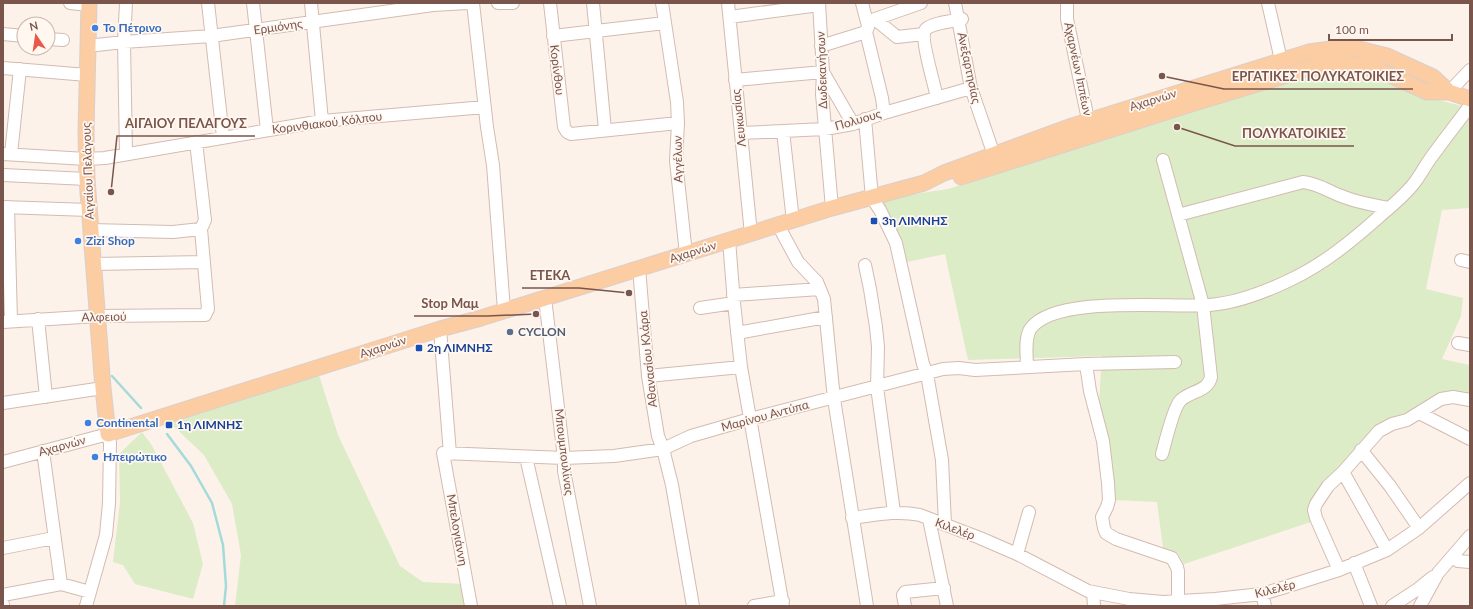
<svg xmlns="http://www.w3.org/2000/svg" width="1473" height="609" font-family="Lato,sans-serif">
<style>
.green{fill:#dbecc7}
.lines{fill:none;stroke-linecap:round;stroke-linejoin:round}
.stream{stroke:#a3dada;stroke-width:2.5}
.minor-casing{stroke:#d3bbb1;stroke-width:14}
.major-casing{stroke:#d9cfcd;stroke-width:17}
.minor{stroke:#fff;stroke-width:12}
.major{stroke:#fccca2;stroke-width:15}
.shop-dot{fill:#3f7fe0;stroke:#fff7f0;stroke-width:1.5}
.transit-dot{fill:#1a4fb4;stroke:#fff7f0;stroke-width:1.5}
.service-dot{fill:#5c6f8a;stroke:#fff7f0;stroke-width:1.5}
.labels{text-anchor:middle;stroke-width:3.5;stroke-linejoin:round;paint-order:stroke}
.street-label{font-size:12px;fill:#79554c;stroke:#fff7f0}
.shop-label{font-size:12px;font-weight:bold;fill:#366cbe;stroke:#fff7f0;text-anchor:start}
.transit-label{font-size:12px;font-weight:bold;fill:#164399;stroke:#fff7f0;text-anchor:start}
.service-label{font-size:12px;font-weight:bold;fill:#4e5e75;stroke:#fff7f0;text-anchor:start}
.leader{fill:none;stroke:#79554c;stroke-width:1.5}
.callout-dot{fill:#79554c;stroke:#fff7f0;stroke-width:1.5}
.callout-label{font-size:13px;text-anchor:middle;font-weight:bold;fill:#79554c;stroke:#fff7f0;stroke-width:3.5;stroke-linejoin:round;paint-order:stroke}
</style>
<rect width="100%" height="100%" fill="#fdf2e9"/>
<!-- green -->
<path class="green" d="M1342 68 1370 70 1426 97 1470 108V208L1442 210 1426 289 1463 298 1461 316 1442 359 1470 365V395L1390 419 1373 428 1317 491 1309 506 1311 522 1184 564 1178 553 1163 548 1157 502 1114 500 1099 402 1102 356 968 360 945 254 907 262 902 240 891 227 882 199 948 189 1255 90 1308 75Z
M319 375 338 435 400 566 423 582 464 584 467 606H235L241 555 232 504 204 455 169 422Z
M142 432 151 444 193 523 203 564 193 599 135 584 123 565 113 562 120 502 119 454Z"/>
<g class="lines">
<!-- stream -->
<path class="stream" d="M112 376 141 408
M167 434 191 466 212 503 223 545 226 586 224 606"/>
<defs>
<path id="minor" d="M70 3 89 5
M126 3 124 42 126 154
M208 3 223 137
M253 3 267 130
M311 3 322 121
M473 3 487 127 493 165 504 310
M498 3H513
M550 3 564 127 567 132 571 134 678 123 676 161 686 254
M593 3 605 130
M662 3 677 102 678 123
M728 3 751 234
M819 3 823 72 822 94 832 208
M862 3 868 26
M955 3 971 88 994 155
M1067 3V19L1090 129
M1268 3 1281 60
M730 17 819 5
M875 19 897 37 924 34
M866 32 882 98 884 113
M3 34 24 36
M553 36 665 23
M48 39 63 40
M87 46 124 42 211 36 433 5 468 3
M821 46 866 32 870 22 875 19 921 3
M3 68 87 75
M735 80 823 72 853 124
M1449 92 1470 70
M937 98C935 86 919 36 926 29 932 23 953 21 962 19
M865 119 872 198 880 210 896 243 923 364 927 374 942 460 945 524
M783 131 793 221
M741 133 825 129 853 124 884 113 971 88
M196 142 205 220 201 229
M3 154 86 159 105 158 322 121 485 107
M11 154 20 69
M3 175 87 179
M3 207 89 210
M8 207 11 321
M1178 215 1303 182C1320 184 1329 192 1344 197 1359 203 1374 205 1389 208
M778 225 798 262 817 282 824 299 834 399 867 606
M91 230 173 232 201 229
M729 240 734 303 741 367 783 606
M1461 260 1470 262
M93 264 204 262
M865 265 870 289 876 327 878 347 877 387 894 512
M639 268 648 376 658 436 663 449 672 485 693 606
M733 295 820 289
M545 298 564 458V471L590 606
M700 308 734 303
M38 319 46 397
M3 322 98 316 205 315 208 309 201 229
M440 329 450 454
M737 333 826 317
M1458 343 1470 345
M1086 364 1090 391 1103 441 1108 483 1109 500 1107 507 1102 517 1104 528 1106 533 1116 539 1172 558 1177 567 1178 571V601
M1027 367C1027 356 1024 337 1031 328 1056 295 1168 308 1209 305 1237 303 1265 292 1290 280 1324 264 1353 240 1381 215 1393 205 1406 194 1415 182 1421 174 1425 166 1430 159 1443 141 1457 123 1470 106
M648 376 741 367
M3 403 103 388
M1419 413 1470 439
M1361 450 1390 486 1419 528
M43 451 61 584
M1162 454C1165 443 1173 409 1180 401 1189 391 1208 392 1211 377L1203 305 1163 160
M526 457 560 606
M3 462 108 434
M1343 472 1387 550
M852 518C875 515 897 510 920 515L980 538 1017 554 1088 591 1129 599 1163 602 1215 599 1262 594 1282 588 1339 570 1387 550 1419 528 1470 483
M929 519 947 606
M3 548 54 538
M1017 554 1029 512
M1453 556 1458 561 1470 562
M1354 563 1371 606
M1339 570 1316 518 1314 510 1316 504 1328 486 1343 472 1379 431 1392 424 1407 420 1441 399 1453 397 1470 400
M1093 592 1094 606
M1262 594 1265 606
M3 595 61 584 90 592
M3 604V606
M86 606 106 535 109 503 110 443 108 434
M471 606 443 453 564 458 614 456 663 449 691 436 750 419 943 369 959 368 975 370 1086 364 1175 362
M754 606 783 601
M905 606 903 595 905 592 944 588
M1392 606 1418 589 1433 577
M1420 606 1438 573 1470 536"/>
<path id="major" d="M89 3 86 132 87 179 103 388 108 434 440 329 481 318 832 208 924 183 944 173 1072 126 1309 52 1338 48H1355L1387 56 1433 77 1449 92
M961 177 1188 105 1323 64 1346 63 1361 65 1375 68 1390 75 1427 92H1449L1470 99"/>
</defs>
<!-- minor casing -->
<use href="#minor" class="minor-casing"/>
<!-- major casing -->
<use href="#major" class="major-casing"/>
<!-- minor -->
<use href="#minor" class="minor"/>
<!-- major -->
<use href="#major" class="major"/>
</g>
<!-- markers -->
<g class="shop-dot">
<circle cx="95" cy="28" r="4"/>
<circle cx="78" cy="241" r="4"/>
<circle cx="88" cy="423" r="4"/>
<circle cx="95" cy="457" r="4"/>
</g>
<g class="transit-dot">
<rect x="870" y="217" width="8" height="8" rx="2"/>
<rect x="415" y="344" width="8" height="8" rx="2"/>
<rect x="165" y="421" width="8" height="8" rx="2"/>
</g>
<circle class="service-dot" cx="510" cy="332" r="4"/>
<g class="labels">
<!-- street labels -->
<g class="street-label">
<text transform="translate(278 27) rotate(-8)" y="4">Ερμιόνης</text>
<text transform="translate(969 68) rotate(78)" y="4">Ανεξαρτησίας</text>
<text transform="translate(1078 69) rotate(78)" y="4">Αχαρνέων Ιππέων</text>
<text transform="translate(557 70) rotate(83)" y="4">Κορίνθου</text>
<text transform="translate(822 70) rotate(-92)" y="4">Δωδεκανήσων</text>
<text transform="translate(1153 100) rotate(-17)" y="4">Αχαρνών</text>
<text transform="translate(739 118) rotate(-96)" y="4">Λευκωσίας</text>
<text transform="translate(858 120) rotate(-16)" y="4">Πολυους</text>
<text transform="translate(327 123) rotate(-7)" y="4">Κορινθιακού Κόλπου</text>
<text transform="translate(678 159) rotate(-91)" y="4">Αγγέλων</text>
<text transform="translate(88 171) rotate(-92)" y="4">Αιγαίου Πελάγους</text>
<text transform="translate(693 252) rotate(-17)" y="4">Αχαρνών</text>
<text transform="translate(104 317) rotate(-1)" y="4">Αλφειού</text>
<text transform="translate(383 347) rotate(-18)" y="4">Αχαρνών</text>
<text transform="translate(648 359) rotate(-96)" y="4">Αθανασίου Κλάρα</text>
<text transform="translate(765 416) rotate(-15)" y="4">Μαρίνου Αντύπα</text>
<text transform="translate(62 446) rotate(-15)" y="4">Αχαρνών</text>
<text transform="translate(564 452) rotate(83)" y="4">Μπουμπουλίνας</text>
<text transform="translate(955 529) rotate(20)" y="4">Κιλελέρ</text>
<text transform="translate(457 530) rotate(80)" y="4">Μπελογιάννη</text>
<text transform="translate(1275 589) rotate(-14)" y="4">Κιλελέρ</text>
</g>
<!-- shop labels -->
<g class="shop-label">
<text x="103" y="32">Το Πέτρινο</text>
<text x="86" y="245">Zizi Shop</text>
<text x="96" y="427">Continental</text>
<text x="103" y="461">Ηπειρώτικο</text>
</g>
<!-- transit labels -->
<g class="transit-label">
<text x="882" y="225">3η ΛΙΜΝΗΣ</text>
<text x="427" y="352">2η ΛΙΜΝΗΣ</text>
<text x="177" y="429">1η ΛΙΜΝΗΣ</text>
</g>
<!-- service labels -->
<g class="service-label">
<text x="518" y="336">CYCLON</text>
</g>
</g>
<!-- callouts -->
<path class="leader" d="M1162 76L1224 89H1413M111 192L117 136H255M1177 127L1235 146H1354M629 293L579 288H522M536 314L487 316H414"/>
<g class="callout-dot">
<circle cx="1162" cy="76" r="4"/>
<circle cx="111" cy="192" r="4"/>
<circle cx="1177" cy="127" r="4"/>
<circle cx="629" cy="293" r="4"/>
<circle cx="536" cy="314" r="4"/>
</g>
<g class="callout-label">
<text x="1318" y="81">ΕΡΓΑΤΙΚΕΣ ΠΟΛΥΚΑΤΟΙΚΙΕΣ</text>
<text x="186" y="128">ΑΙΓΑΙΟΥ ΠΕΛΑΓΟΥΣ</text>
<text x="1294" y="138">ΠΟΛΥΚΑΤΟΙΚΙΕΣ</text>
<text x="550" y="280">ΕΤΕΚΑ</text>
<text x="450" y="308">Stop Μαμ</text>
</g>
<!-- border -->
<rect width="1473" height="609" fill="none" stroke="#79554c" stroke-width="8"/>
<!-- north arrow -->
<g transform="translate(36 36) rotate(347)"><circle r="19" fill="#fff7f0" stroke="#c9b6ae"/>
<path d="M0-3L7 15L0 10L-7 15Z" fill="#e8584d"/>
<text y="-6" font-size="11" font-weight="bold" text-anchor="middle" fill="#79554c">N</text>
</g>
<!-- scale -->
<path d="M1329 34v6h123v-6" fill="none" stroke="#79554c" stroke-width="2"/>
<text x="1335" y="34" font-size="12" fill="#79554c" stroke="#fff7f0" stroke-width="3" paint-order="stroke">100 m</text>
</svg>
